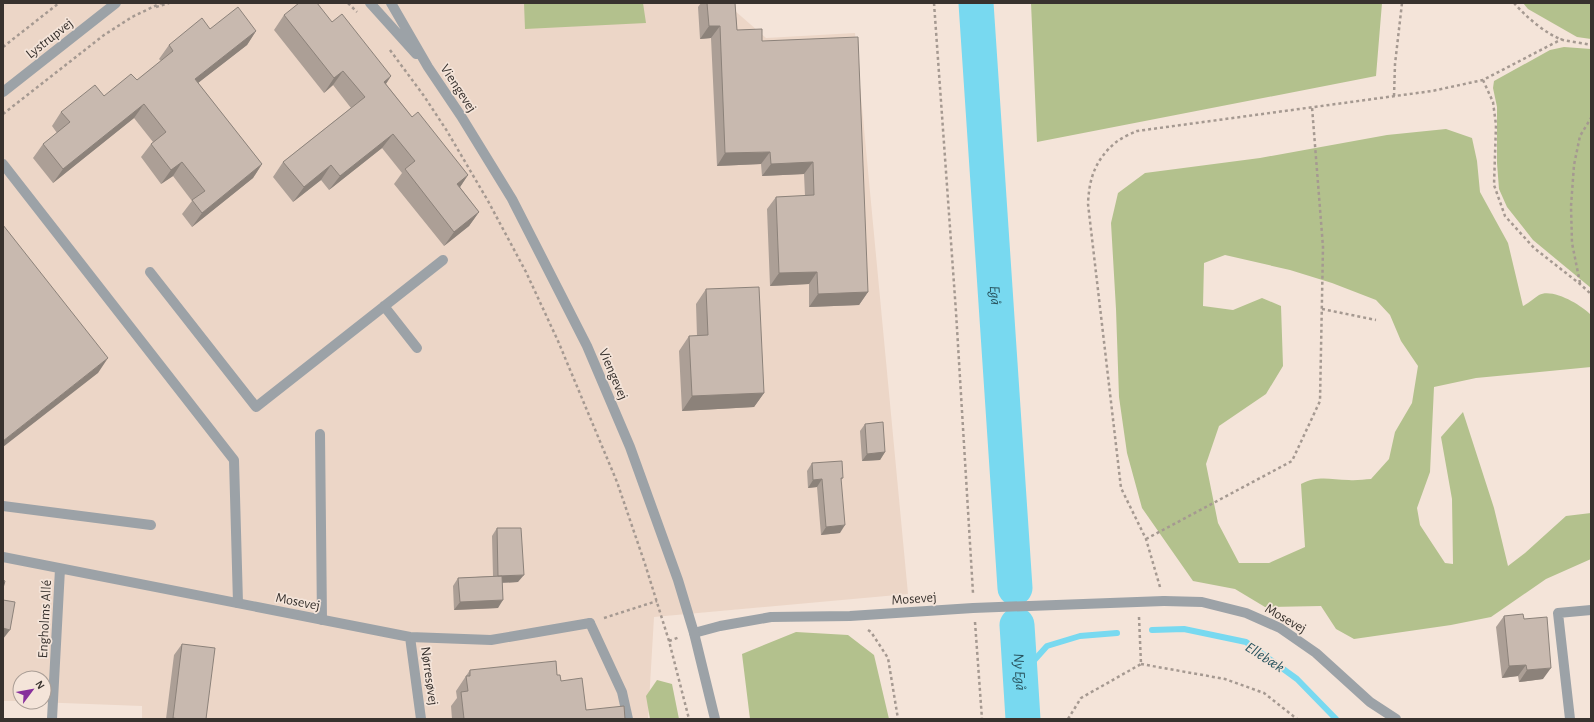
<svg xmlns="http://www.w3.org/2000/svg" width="1594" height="722" font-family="'Alegreya Sans',sans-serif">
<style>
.built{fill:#ecd6c7}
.green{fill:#b3c18d;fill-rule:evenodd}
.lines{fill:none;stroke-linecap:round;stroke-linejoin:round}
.stream{stroke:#78d9f0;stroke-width:6}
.river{stroke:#78d9f0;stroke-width:35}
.path{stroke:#a59991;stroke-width:2.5;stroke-dasharray:3 3;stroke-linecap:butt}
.service{stroke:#9ca2a7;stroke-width:10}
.minor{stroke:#9ca2a7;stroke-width:10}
.tertiary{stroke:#9ca2a7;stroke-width:10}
.wall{fill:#ac9f96}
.shaded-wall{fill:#8c827a}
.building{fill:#c8b9af;stroke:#8c827a}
.labels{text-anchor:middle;stroke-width:3.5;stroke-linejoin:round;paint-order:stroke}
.street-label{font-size:14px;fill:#38322e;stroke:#f4e4d9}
.water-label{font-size:15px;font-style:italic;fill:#28535e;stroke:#f4e4d9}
</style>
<rect width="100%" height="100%" fill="#f4e4d9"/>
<!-- built -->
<path class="built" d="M3 3H726L766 38 855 33 908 594 654 617 648 719H142V706L36 702H44V678H20V701H3Z"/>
<!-- green -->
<path class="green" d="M524 3H643L646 23 525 29Z
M1031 3H1382L1376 76 1037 142Z
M1523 3H1591V39L1577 37 1528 9Z
M1564 47 1591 49V288L1533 240 1507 207 1499 189 1497 163V107L1493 88 1494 81 1550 50Z
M1446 129 1472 138 1477 161 1480 192 1508 243 1523 306C1529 303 1534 298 1539 295 1553 288 1581 305 1591 315V367L1476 378 1434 387 1430 472 1417 508 1420 525 1445 563 1453 564 1452 499 1441 437 1463 412 1494 508 1508 566 1525 553 1566 516 1591 513V559L1546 579 1491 617 1451 625 1354 639 1336 629 1321 606 1265 607 1235 589 1193 581 1142 508 1127 453 1119 397 1116 309 1111 223 1118 193 1145 173 1260 158 1387 135ZM1225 255 1290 270 1332 283 1376 300 1390 315 1401 341 1418 366 1412 403 1395 432 1389 459 1371 479C1364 479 1356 481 1349 480 1330 480 1319 475 1301 484L1305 547 1269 563H1239L1218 523 1206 464 1219 426 1266 394 1283 366 1281 306 1262 298 1233 310 1203 306 1204 263Z
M796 632 848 635 874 655 889 719H750L742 654Z
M657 680 672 684 679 719H650L646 696Z"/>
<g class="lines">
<!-- stream -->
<path class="stream" d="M1152 630 1184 629 1246 642 1297 679 1336 719
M1021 675 1047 646 1080 636 1117 633"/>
<!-- river -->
<g class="river">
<path id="s1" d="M976 3 1015 588"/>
<path id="s2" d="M1017 625 1023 719"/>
</g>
<!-- path -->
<path class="path" d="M348 3 357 12
M934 3 956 312 973 593
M1514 3C1525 16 1547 35 1563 40 1572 42 1582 43 1591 45
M156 7 169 3
M3 47 59 3
M390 50 424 96 447 131 488 201 526 272 558 341 617 482 645 564 669 641 689 719
M1483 80 1493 102 1496 125 1494 185 1505 216 1534 248 1580 284 1591 294
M1394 96 1395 64 1402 3
M3 114 104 35 132 17 161 3
M1580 283 1572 243 1571 206 1574 165 1580 136 1591 118
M1322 309 1376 320
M1146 539 1292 461 1320 401 1323 247 1312 107
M1160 587 1146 539 1121 488 1088 204C1089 179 1095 160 1115 143 1121 138 1130 134 1137 131L1432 91 1483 80 1562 39
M1139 617 1141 664
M604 618 657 601
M975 622 982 719
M868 630 871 632 888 658 898 719
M669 641 680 637
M1141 664 1225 679 1264 693 1297 719
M1068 719 1081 698 1141 664"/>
<!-- service -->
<path class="service" d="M3 164 234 460 238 603
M150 272 256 407 443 260
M384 306 417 348
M320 434 322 620
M3 506 151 525
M1164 601 1202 602 1246 613 1280 628 1316 653 1370 702 1396 719
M590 623 622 692 628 719
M1570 719 1558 613 1591 610"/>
<!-- minor -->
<path class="minor" d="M3 557 410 637 491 640 590 623
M694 633 720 626 771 617 850 616 973 608 1164 601
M410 637 421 719
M52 719 60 569"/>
<!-- tertiary -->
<path class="tertiary" d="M370 3 416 54
M391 3 428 67 461 116 512 199 587 346 630 447 678 580 694 633 715 719
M3 92 116 3"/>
</g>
<!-- wall -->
<path class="wall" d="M701 3H735L737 30 762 41 868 292 859 305 809 307V284L770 286 767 209 776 197 805 196 804 174 762 176 761 164 717 166 711 38 700 39 698 7Z
M284 15 332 22 391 76 386 84 412 117 468 175 460 187 479 212 469 226 444 246 394 184 402 173 382 148 329 190 321 180 293 202 273 177 283 162 351 108 333 85 324 93 274 30Z
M210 29 256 31 247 45 198 83 262 164 253 178 192 227 182 214 192 201 173 176 161 184 141 157 151 144 153 142 134 118 53 183 33 158 43 144 57 133 52 126 61 112 104 96 137 80 161 61 159 59 169 45Z
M706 289 764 393 754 407 682 411 679 351 689 336H697L696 304Z
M865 424 885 452 880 460 862 461 860 431Z
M812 463 843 478 841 480 840 533 821 535 817 487 808 488 807 471Z
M497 528 518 582 502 583 498 608 454 610 453 586 458 578 493 576 492 536Z
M1504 616 1524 619 1543 679 1519 682 1518 676 1502 678 1496 627Z
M182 644 206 719H166L174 655Z
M470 670 557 675 561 681 586 710 625 719H452L451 706 457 698 456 691Z"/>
<!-- shaded-wall -->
<path class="shaded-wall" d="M709 26H720L711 38 700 39Z
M256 31 247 45 185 93 195 79Z
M343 71 333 85 324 93 334 78Z
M391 76 381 91 384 82Z
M144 104 134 118 53 183 63 169Z
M393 134 382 148 329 190 340 176Z
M770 152 761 164 717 166 725 153Z
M182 162 173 176 161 184 171 170Z
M813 162 804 174 762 176 771 164Z
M262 164 253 178 192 227 202 213Z
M331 165 321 180 293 202 304 187Z
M468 175 458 190 457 184Z
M479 212 469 226 444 246 454 232Z
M817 272 809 284 770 286 779 273Z
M868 292 859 305 809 307 818 294Z
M108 358 98 373 3 447V441Z
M764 393 754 407 682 411 692 396Z
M885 452 880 460 862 461 867 454Z
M822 479 817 487 808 488 813 480Z
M845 525 840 533 821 535 826 527Z
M524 575 518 582 493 583 498 576Z
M503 600 498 608 454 610 460 602Z
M3 628 10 630 3 639Z
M1526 665 1518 676 1502 678 1509 666Z
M1551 668 1543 679 1519 682 1527 670Z"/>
<!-- building -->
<path class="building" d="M299 3H317L332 22 342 14 391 76 384 82 412 117 418 112 468 175 457 184 479 212 454 232 405 169 415 161 393 134 340 176 331 165 304 187 283 162 365 97 343 71 334 78 284 15Z
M707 3H735L737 30 762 29V41L858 37 868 292 818 294 817 272 779 273 776 197 814 195 813 162 771 164 770 152 725 153 720 26H709Z
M238 7 256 31 195 79 262 164 202 213 192 200 205 191 182 162 171 170 151 144 166 132 144 104 63 169 43 144 70 122 61 112 95 85 104 96 131 74 137 80 173 51 169 45 202 18 210 29Z
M3 225 108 358 3 441Z
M759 287 764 393 692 396 689 336 708 335 706 289Z
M883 422 885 452 867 454 865 424Z
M842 461 843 478H841L845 525 826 527 822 479 813 480 812 463Z
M497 528H521L524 575 498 576Z
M502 576 503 600 460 602 458 578Z
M3 580 5 581 3 588Z
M3 600 15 602 10 630 3 628Z
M1523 614 1524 619 1547 617 1551 668 1527 670 1526 665 1509 666 1504 616Z
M182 644 215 648 206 719H179L173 718Z
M556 661 557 675H560L561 681 582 678 586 710 624 706 625 719H464L461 692 468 691 466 676H470V670Z"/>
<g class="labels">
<!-- street labels -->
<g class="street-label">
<text transform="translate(49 38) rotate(-38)" y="5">Lystrupvej</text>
<text transform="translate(459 88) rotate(57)" y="5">Viengevej</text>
<text transform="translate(614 374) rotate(67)" y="5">Viengevej</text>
<text transform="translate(914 598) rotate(-4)" y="5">Mosevej</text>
<text transform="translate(298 601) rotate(11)" y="5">Mosevej</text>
<text transform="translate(1286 618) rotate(30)" y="5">Mosevej</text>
<text transform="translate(44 619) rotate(-87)" y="5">Engholms Allé</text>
<text transform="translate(430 676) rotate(82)" y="5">Nørresøvej</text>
</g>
<!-- water labels -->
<g class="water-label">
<text dy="5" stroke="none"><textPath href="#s1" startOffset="293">Egå</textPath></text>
<text transform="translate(1265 657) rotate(33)" y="5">Ellebæk</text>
<text dy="5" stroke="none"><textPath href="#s2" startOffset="47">Ny Egå</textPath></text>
</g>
</g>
<!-- border -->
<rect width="1594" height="722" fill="none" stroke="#38322e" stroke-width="8"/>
<!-- north arrow -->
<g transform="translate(32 690) rotate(58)"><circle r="19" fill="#f4e4d9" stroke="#a99d95"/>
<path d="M0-3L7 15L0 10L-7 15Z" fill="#872f9c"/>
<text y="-6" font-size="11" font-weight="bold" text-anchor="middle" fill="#38322e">N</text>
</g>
</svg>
